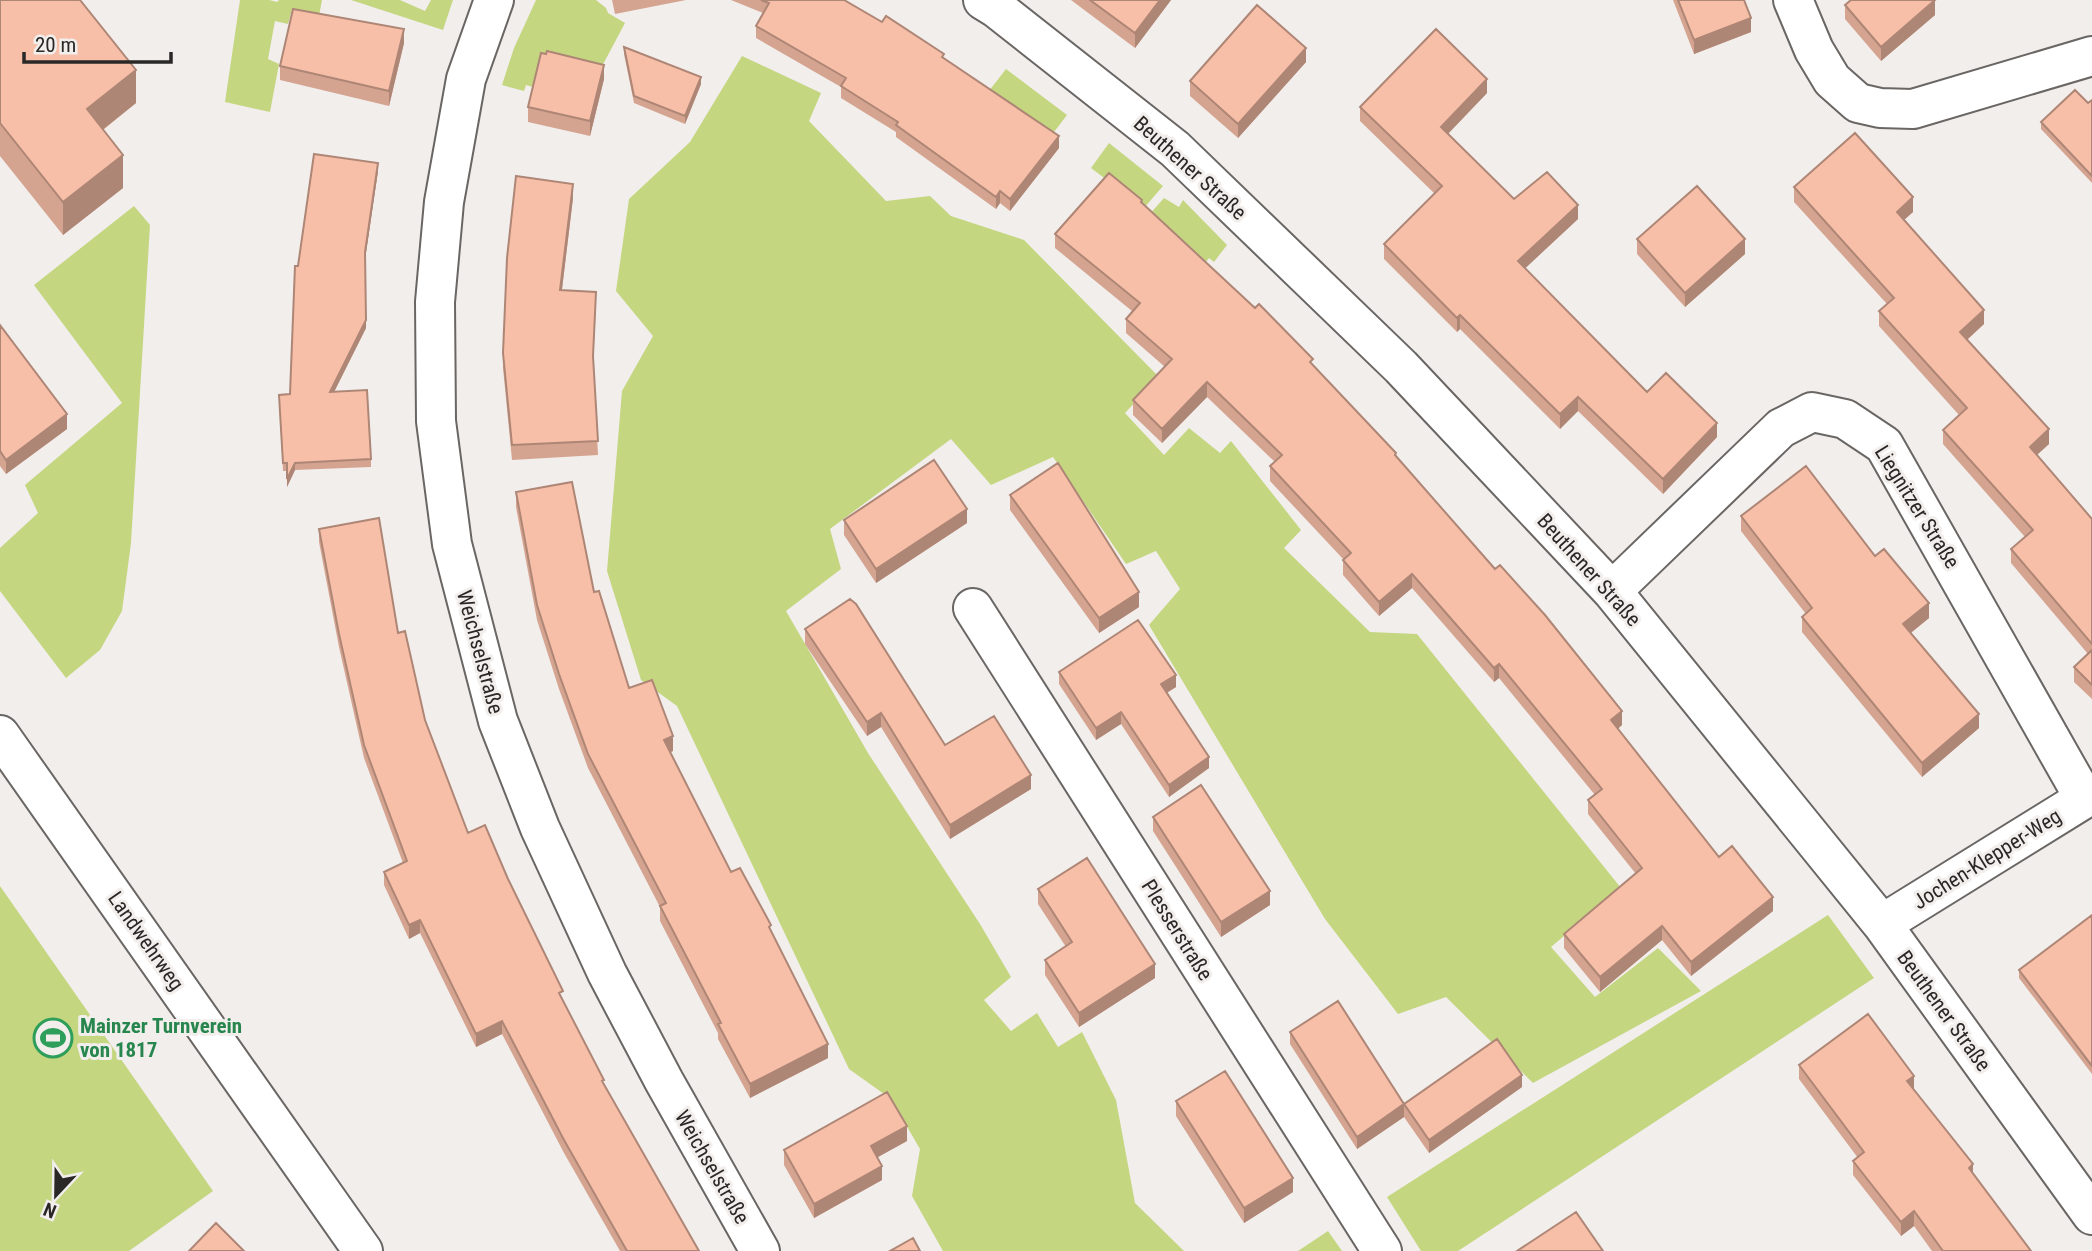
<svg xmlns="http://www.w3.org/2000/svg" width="2092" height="1251" font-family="'Roboto Condensed',sans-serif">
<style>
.green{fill:#c5d681}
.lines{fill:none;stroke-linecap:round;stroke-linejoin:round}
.minor-casing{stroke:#696664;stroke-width:42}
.minor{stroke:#fff;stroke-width:38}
.wall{fill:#d5a490}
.shaded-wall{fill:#ae8676}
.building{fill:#f8bfa8;stroke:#ae8676;stroke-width:2}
.labels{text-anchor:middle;stroke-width:6;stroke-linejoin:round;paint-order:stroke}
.street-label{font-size:21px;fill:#292827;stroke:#f2eeec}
.leisure-label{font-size:21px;font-weight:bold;fill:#27864d;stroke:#f2eeec;text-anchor:start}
</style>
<rect width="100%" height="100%" fill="#f2eeec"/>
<!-- green -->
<path class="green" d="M240 0H269L277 2 279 0H322L319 16 292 9 288 24 275 21 268 59 279 64 270 112 225 102Z
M351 0H400L425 11 431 0H453L443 30Z
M536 0H596L606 8 608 13 625 23 599 72 540 63 533 87 526 85 524 91 502 85 514 48Z
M742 56 821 93 809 121 886 201 930 196 951 216 1024 240 1159 377 1125 413 1164 455 1189 428 1220 453 1231 441 1301 530 1284 548 1370 632 1417 634 1621 888 1551 947 1595 997 1658 948 1701 991 1533 1083 1446 997 1398 1014 1325 919 1149 625 1180 589 1156 551 1126 564 1053 457 991 485 951 439 830 529 841 569 786 611 868 753 980 924 1011 977 984 1000 1011 1031 1037 1013 1058 1047 1082 1032 1116 1100 1135 1203 1184 1251H943L912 1196 920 1149 891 1099 849 1069 677 706 641 680 607 571 622 391 653 336 616 291 629 199 690 142Z
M1006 69 1067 115 1051 136 985 96Z
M1109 143 1163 186 1144 208 1091 168Z
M1164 198 1179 207 1183 200 1227 245 1214 262 1209 258 1202 267 1140 225Z
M134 206 150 225 131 543 122 611 100 650 66 678 0 591V548L38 513 25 485 122 403 34 285Z
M0 886 213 1191 129 1251H0Z
M1828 915 1874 978 1458 1251H1421L1387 1197Z
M1328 1231 1342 1251H1298Z"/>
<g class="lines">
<defs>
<path id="minor" d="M494 0 466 79 444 202 435 302 436 421 452 544 498 721 540 828 607 973 664 1081 760 1251
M983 0 996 8 1175 149 1401 367 1612 591 1882 924 2092 1215
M1793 0 1814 50 1832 80 1858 103 1880 108 1913 109 2092 56
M1612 591 1781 428 1812 412 1845 419 1884 445 2084 798
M973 608 1382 1251
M0 735 363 1251
M1882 924 2092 794"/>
</defs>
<!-- minor casing -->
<use href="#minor" class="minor-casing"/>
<!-- minor -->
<use href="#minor" class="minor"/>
</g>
<!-- wall -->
<path class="wall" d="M0 0 136 103 103 130 123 188 63 235 0 156Z
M612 0H686L615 14Z
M731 0H844L944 58 1059 148 1010 211 1000 203 996 209 896 137V132L841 98V87L756 38V26L763 13Z
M1071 0H1171L1135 48Z
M1673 0H1744L1751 32 1694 54Z
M1845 5 1935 15 1881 61 1845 19Z
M404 43 389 106 280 80V66Z
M624 47 701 84 685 124 634 103 624 54Z
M1306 62 1238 138 1190 96V81Z
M604 79 590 136 528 122V107Z
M1487 93 1448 134 1514 199 1578 219 1525 268 1647 392 1717 437 1663 494 1578 411 1560 429 1460 329 1457 332 1384 259V244L1435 194 1360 121V107Z
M2092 100V183L2041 129V122L2088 103Z
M378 171 365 259 366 328 334 392 371 459V467L295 470 287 487V471H283L279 402 290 394 298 266Z
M1794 187 1913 212 1904 220 1984 324 1967 340 2049 444 2037 455 2092 519V699L2074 682V667L2088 654 2011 563V549L2025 537 1943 444V430L1959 415 1879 326V311L1887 304 1794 202Z
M573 198 562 290 596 306 593 362 598 455 512 460 503 368V353Z
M1142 203 1313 365 1396 456 1622 725 1618 729 1719 857 1773 911 1691 976 1662 940 1600 992 1564 948V934L1636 874 1588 814V800L1595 795 1499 678 1494 682 1412 588 1379 616 1343 575V560H1344L1270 481V466L1275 462 1207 397 1162 443 1133 415V400L1165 367 1126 333V319L1132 311 1055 248V234Z
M1637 239 1745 254 1685 307 1637 254Z
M0 325 67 429 6 474 0 466Z
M516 492 594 592 629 688 673 751 670 752 731 872 771 931 828 1058 750 1098 718 1039V1033L660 921V907L588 768 559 689 537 620 516 507Z
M1010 495 1139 607 1099 633 1010 510Z
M1741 516 1875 556 1929 618 1911 633 1979 728 1922 777 1802 632V617L1806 614 1741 531Z
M844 520 967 523 876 583 844 535Z
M319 529 398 633 425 720 468 833 508 879 563 1001 604 1085 699 1251H620L564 1153 502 1034 476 1047 420 933 409 939 384 885V872L403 863 364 758 339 647 319 542Z
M805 629 945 745 1031 789 950 839 881 727 867 736 805 644Z
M1059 672 1176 687 1167 693 1209 768 1169 797 1121 724 1096 740 1059 684Z
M1153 817 1270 905 1221 937 1153 831Z
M1038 889 1155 978 1079 1027 1045 975V960L1066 947 1038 904Z
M2092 915V1074L2019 978V970Z
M1290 1032 1404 1104 1522 1087 1429 1153 1404 1117 1357 1149 1290 1044Z
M1799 1065 1914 1089 1973 1175 2031 1251H1932L1914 1226 1901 1236 1853 1175V1161L1858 1158 1799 1079Z
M1176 1101 1293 1192 1244 1223 1176 1116Z
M907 1141 877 1157 882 1180 814 1218 784 1165V1150Z"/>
<!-- shaded-wall -->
<path class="shaded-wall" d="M1160 0H1171L1135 48V33Z
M1935 0V15L1881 61V47Z
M1751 18V32L1694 54V40Z
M404 29V43L389 106V91Z
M1306 48V62L1238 138V124Z
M604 65V79L590 136V121Z
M136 70V103L87 142V109Z
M701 77V84L685 124V116Z
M1487 79V93L1441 141V127Z
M1059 136V148L1010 211V199Z
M123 155V188L63 235V202Z
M378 163V171L365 260V252Z
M573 184V198L560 305V290Z
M1000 191V203L996 209V197Z
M1913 197V212L1897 226V212Z
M1578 205V219L1518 275V261Z
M1745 239V254L1685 307V293Z
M1984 310V324L1960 346V332Z
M1460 315V329L1457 332V318Z
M366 320V328L330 400V392Z
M1207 382V397L1162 443V429Z
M1578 397V411L1560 429V414Z
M67 414V429L6 474V460Z
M1717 423V437L1663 494V479Z
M2049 429V444L2030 461V447Z
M295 463V470L287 487V479Z
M967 509V523L876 583V569Z
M1412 574V588L1379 616V602Z
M1139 592V607L1099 633V618Z
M1929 603V618L1903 639V624Z
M1499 664V678L1494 682V668Z
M1176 675V687L1161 696V684Z
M1622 711V725L1611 734V720Z
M1121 712V724L1096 740V728Z
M881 713V727L867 736V722Z
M1979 714V728L1922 777V763Z
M673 736V751L664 755V740Z
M1209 757V768L1169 797V785Z
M1031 775V789L950 839V825Z
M1270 891V905L1221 937V922Z
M1773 897V911L1691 976V962Z
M420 920V933L409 939V925Z
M1662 926V940L1600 992V977Z
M1155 964V978L1079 1027V1013Z
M502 1021V1034L476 1047V1034Z
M828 1044V1058L750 1098V1084Z
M1522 1075V1087L1429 1153V1140Z
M1914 1076V1090L1907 1081Z
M1404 1104V1117L1357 1149V1137Z
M907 1126V1141L871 1161V1146Z
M1973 1164V1179L1969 1168Z
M882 1166V1180L814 1218V1204Z
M1293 1178V1192L1244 1223V1208Z
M1914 1211V1226L1901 1236V1222Z"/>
<!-- building -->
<path class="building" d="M0 0H80L136 70 87 109 123 155 63 202 0 123Z
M761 0H844L882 22 886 16 944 54 942 57 1059 136 1010 199 1000 191 996 197 896 125 898 122 841 86 846 78 756 26 769 3Z
M1090 0H1160L1135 33Z
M1678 0H1744L1751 18 1694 40Z
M1851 0H1935L1881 47 1845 5Z
M1257 5 1306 48 1238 124 1190 81Z
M293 9 404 29 389 91 280 66Z
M1436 29 1487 79 1441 127 1514 199 1547 172 1578 205 1518 261 1647 392 1666 373 1717 423 1663 479 1578 397 1560 414 1460 315 1457 318 1384 244 1442 186 1360 107Z
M624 47 701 77 685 116 634 96Z
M547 51 604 65 590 121 528 107 541 53 546 54Z
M2075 90 2088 103 2092 100V176L2041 122Z
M1855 133 1913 197 1897 212 1984 310 1960 332 2049 429 2030 447 2092 519V644L2011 549 2033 530 1943 430 1967 408 1879 311 1894 298 1794 187Z
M314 154 378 163 365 252 366 320 330 392 367 390 371 459 295 463 287 479V463H283L279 395 290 394 295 266H298Z
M1109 173 1142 200 1141 202 1255 308 1259 304 1313 359 1310 362 1396 453 1395 455 1495 569 1500 565 1545 615 1622 711 1611 720 1719 857 1732 846 1773 897 1691 962 1662 926 1600 977 1564 934 1642 868 1588 800 1602 789 1499 664 1494 668 1412 574 1379 602 1343 560 1351 553 1270 466 1282 455 1207 382 1162 429 1133 400 1172 359 1126 319 1140 303 1055 234Z
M516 176 573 184 560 290 596 292 593 356 598 441 512 445 503 353 507 258Z
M1697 186 1745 239 1685 293 1637 239Z
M0 325 67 414 6 460 0 451Z
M934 460 967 509 876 569 844 520Z
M1058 463 1139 592 1099 618 1010 495Z
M1806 466 1875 556 1884 549 1929 603 1903 624 1979 714 1922 763 1802 617 1812 608 1741 516Z
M572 482 594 592 599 591 629 688 652 680 673 736 664 740 731 872 740 868 771 925 769 927 828 1044 750 1084 718 1024 721 1023 660 906 666 903 588 754 559 674 537 605 516 492Z
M379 518 398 633 405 631 425 720 468 833 485 825 508 879 563 991 559 993 604 1080 602 1081 699 1251H627L564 1140 502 1021 476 1034 420 920 409 925 384 872 407 861 364 745 339 634 319 529Z
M850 599 856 604 945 745 994 716 1031 775 950 825 881 713 867 722 805 629Z
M1138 620 1176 675 1161 684 1209 757 1169 785 1121 712 1096 728 1059 672Z
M2092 650V685L2074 667Z
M1201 785 1270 891 1221 922 1153 817Z
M1087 858 1155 964 1079 1013 1045 960 1072 942 1038 889Z
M2092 915V1066L2019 970Z
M1338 1001 1404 1104 1497 1039 1522 1075 1429 1140 1404 1104 1357 1137 1290 1032Z
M1868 1014 1914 1076 1907 1081 1973 1164 1969 1168 2031 1251H1943L1914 1211 1901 1222 1853 1161 1864 1152 1799 1065Z
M1225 1071 1293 1178 1244 1208 1176 1101Z
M887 1092 907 1126 871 1146 882 1166 814 1204 784 1150Z
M1576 1212 1603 1251H1517Z
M216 1223 244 1251H189Z
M913 1238 920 1251H890Z"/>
<!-- icons -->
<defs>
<symbol id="stadium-ring" viewBox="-11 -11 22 22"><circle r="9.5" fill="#f2eeec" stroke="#2e9e5b" stroke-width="1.5"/><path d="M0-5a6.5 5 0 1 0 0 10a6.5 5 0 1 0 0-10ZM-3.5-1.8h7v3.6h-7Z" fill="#2e9e5b"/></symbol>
</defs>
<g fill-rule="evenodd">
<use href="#stadium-ring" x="31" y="1016" width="44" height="44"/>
</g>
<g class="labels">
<!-- street labels -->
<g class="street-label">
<text transform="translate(1190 168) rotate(42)" y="7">Beuthener Straße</text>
<text transform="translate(1917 507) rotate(58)" y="7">Liegnitzer Straße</text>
<text transform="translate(1589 570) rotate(48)" y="7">Beuthener Straße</text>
<text transform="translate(480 652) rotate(75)" y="7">Weichselstraße</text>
<text transform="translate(1987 859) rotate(-32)" y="7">Jochen-Klepper-Weg</text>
<text transform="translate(1177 930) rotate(58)" y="7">Plesserstraße</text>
<text transform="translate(146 941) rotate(55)" y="7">Landwehrweg</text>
<text transform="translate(1944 1011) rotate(54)" y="7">Beuthener Straße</text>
<text transform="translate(712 1167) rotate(60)" y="7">Weichselstraße</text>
</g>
<!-- leisure labels -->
<g class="leisure-label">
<text x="80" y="1033">Mainzer Turnverein<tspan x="80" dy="24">von 1817</tspan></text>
</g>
</g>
<!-- north arrow -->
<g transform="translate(56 1195) rotate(202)" stroke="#f2eeec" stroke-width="5" paint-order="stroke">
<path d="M0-5L12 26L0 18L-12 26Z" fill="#292827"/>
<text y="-10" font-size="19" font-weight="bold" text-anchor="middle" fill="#292827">N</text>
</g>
<!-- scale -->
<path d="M24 52v10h147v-10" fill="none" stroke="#292827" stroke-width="3.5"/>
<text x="35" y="52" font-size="21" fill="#292827" stroke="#f2eeec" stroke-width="5" paint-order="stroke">20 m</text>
</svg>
